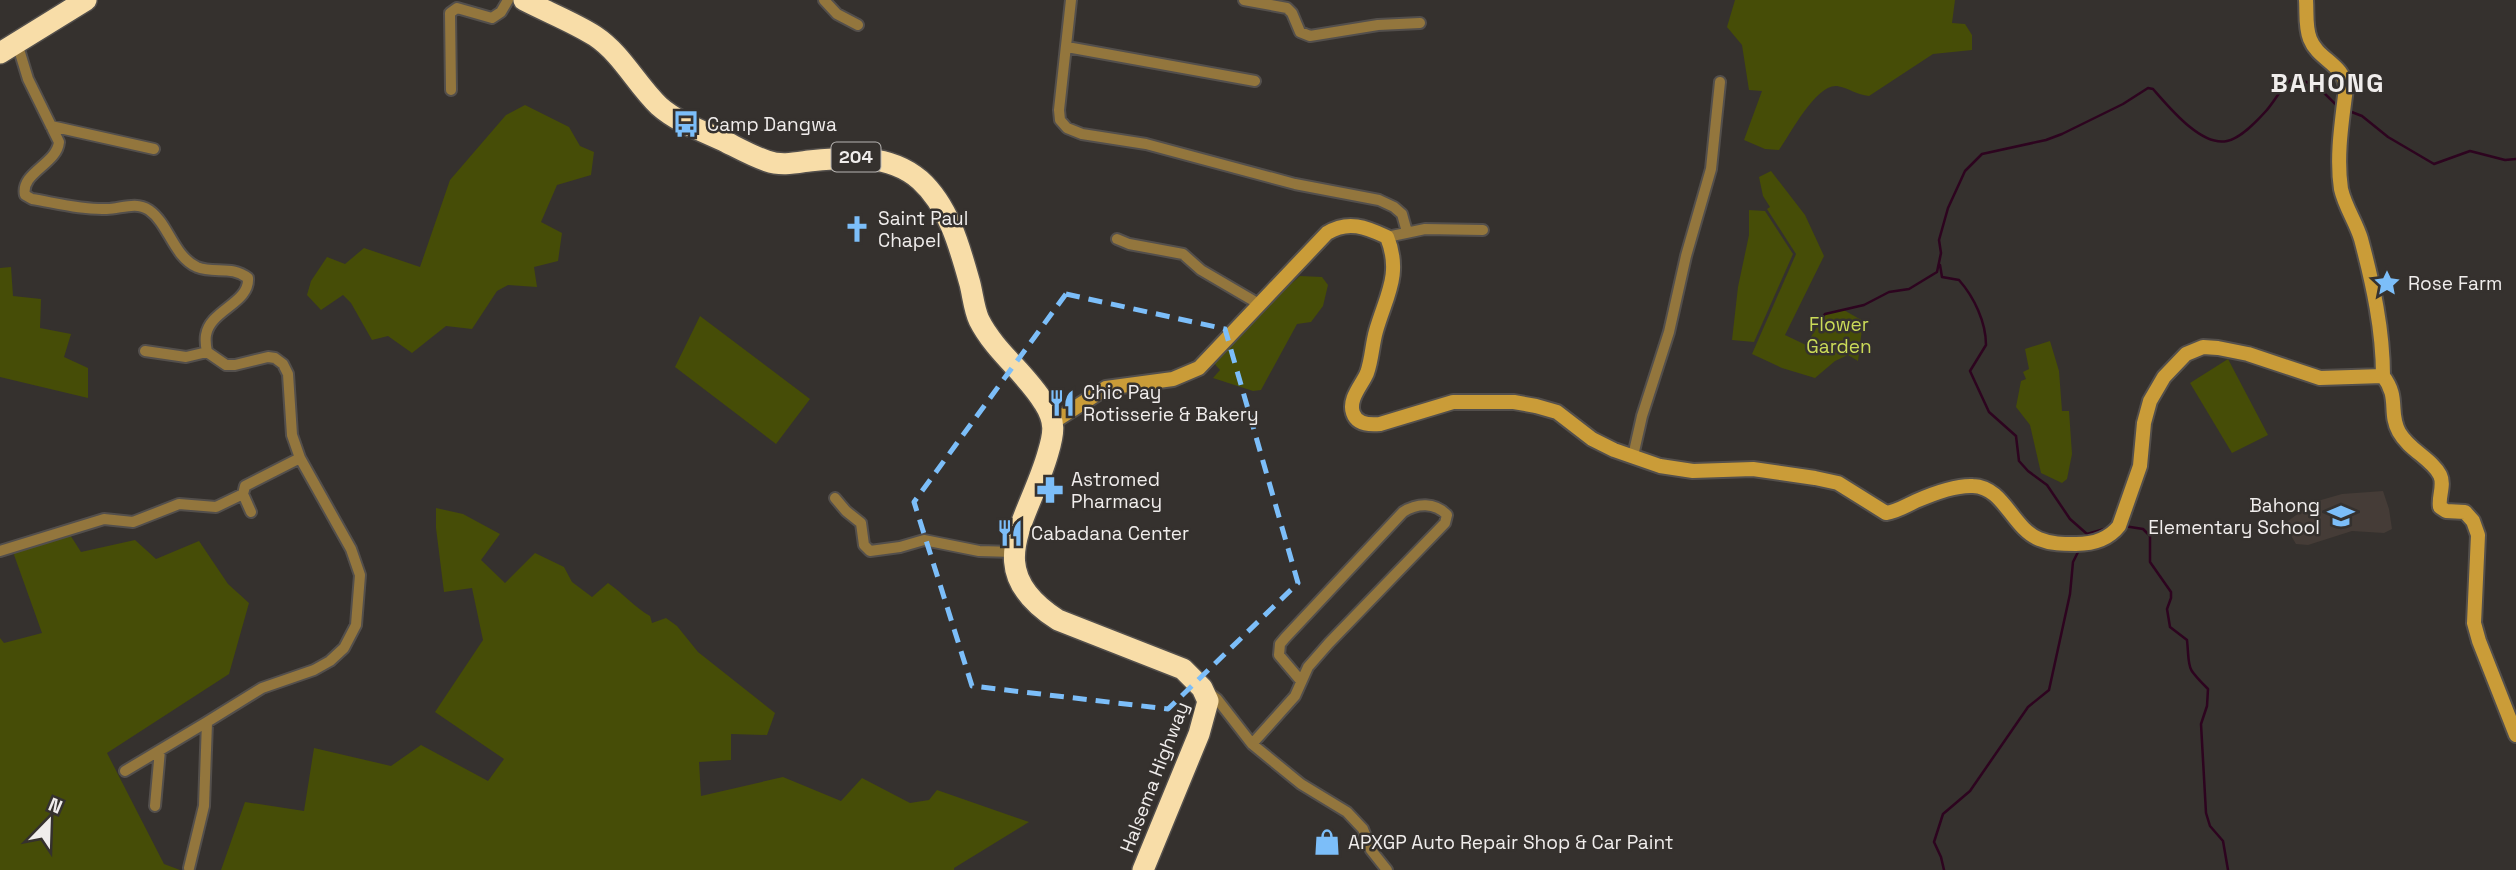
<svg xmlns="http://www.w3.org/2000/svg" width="2516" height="870" font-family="'Space Grotesk',sans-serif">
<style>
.built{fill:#453c37}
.green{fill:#464d07}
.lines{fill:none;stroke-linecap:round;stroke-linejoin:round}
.stream{stroke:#2d041f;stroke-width:2.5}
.street-casing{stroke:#534f4c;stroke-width:14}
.secondary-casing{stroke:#534f4c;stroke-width:18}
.highway-casing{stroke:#534f4c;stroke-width:24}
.street{stroke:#93763d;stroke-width:10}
.secondary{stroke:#ca9c38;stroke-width:14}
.highway{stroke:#f8dda8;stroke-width:21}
.marked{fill:none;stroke:#7cbef9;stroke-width:5;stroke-dasharray:14 9;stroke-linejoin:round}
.labels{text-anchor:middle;stroke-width:5;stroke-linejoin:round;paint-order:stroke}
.shield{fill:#35312e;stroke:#b8b5b3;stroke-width:2}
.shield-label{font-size:18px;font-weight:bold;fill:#f0edec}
.poi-label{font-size:19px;fill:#f0edec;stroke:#35312e;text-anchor:start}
.park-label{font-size:19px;fill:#cbdb58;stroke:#35312e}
.street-label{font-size:19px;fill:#f0edec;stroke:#35312e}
.district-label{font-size:26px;font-weight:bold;letter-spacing:2px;fill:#f0edec;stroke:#35312e}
</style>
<rect width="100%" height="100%" fill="#35312e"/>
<!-- built -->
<path class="built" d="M2383 491 2389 509 2392 529 2384 533 2352 531 2308 545 2296 544 2284 524 2314 502 2342 494Z"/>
<!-- green -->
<path class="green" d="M1735 0H1955L1952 23 1965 24 1972 35V50L1933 54 1869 96C1857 95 1849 88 1837 86 1816 84 1791 133 1779 150L1765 149 1744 140 1762 91 1749 90 1742 45 1727 27Z
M525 105 569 127 580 146 594 152 591 175 557 185 541 222 562 233 558 261 534 267 537 287 508 285 497 291 472 329 446 326 412 353 388 336 372 340 351 303 343 295 321 310 307 295 311 281 327 257 345 264 364 248 420 267 450 180 506 115Z
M1771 171 1805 215 1824 256 1785 335 1806 345 1825 314 1842 309 1863 321 1858 361 1848 355 1835 361 1815 378 1782 368 1752 354 1796 254 1767 209 1770 207 1763 196 1759 177Z
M1749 210 1765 211 1793 254 1754 342 1732 340 1738 287 1749 235Z
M11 267 13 296 41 299 40 328 71 334 64 357 88 368V398L0 377V268Z
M1300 276 1322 277 1328 285 1323 306 1311 322 1297 324 1261 390 1253 391 1213 378 1220 370 1213 362 1242 327Z
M700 316 810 399 776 444 675 367Z
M2050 341 2059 371 2062 411H2069L2072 454 2067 479 2062 483 2041 473 2030 425 2016 407 2021 381 2026 379 2023 372 2029 369 2025 349Z
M2228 359 2268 435 2232 453 2190 383Z
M436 508 463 514 500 534 481 560 505 583 535 553 564 567 572 582 592 597 608 583C624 594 634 607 650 616L652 623 666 618 677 626 698 652 775 713 767 735 731 734V760L699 762 701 796 783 777 841 801 862 778 910 803 929 800 937 790 1029 822 954 868V870H221L245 802 304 811 314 748 391 766 421 745 488 781 504 759 435 712 483 640 472 588 444 592 436 528Z
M65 527 81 552 135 540 156 559 199 541 228 584 249 603 229 674 107 753 164 864 180 870H0V638L4 643 42 633 13 552Z"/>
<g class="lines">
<!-- stream -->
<path class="stream" d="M2349 111 2362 116 2388 137 2434 164 2470 151 2505 160 2516 159
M1940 265 1942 277 1959 280C1974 297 1986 322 1986 345L1970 371 1989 412 2016 436 2019 461 2028 471 2047 485 2070 519 2087 534
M1812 328 1825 314 1864 305 1889 292 1909 289 1937 272 1941 253 1939 240 1948 208 1965 171 1982 154 2046 140 2062 134 2123 104 2148 88 2153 89C2168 106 2201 147 2227 141 2241 138 2256 122 2266 111 2274 102 2280 90 2289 81 2313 77 2324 93 2339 108
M2124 526 2143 529 2150 536V562L2171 592V598L2167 609 2170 627 2187 640C2190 670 2185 666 2208 689L2207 706 2201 724 2206 813 2210 826 2223 841 2228 870
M2087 534 2108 528
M1944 870 1941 857 1934 842 1943 814 1970 791 2028 707 2049 690 2070 594 2073 562 2080 548"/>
<defs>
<path id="street" d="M824 0 837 14 858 25
M1071 0 1059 110 1060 120 1067 128 1082 134 1146 144 1295 184 1379 200 1394 207 1402 214 1407 232
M1244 0 1287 8 1292 13 1300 32 1310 36 1378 25 1420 23
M17 43 28 79 59 142C57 164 20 173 25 195L32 199C56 203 82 210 107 209 120 209 136 201 149 210 169 224 173 256 197 267 214 274 232 265 248 278 250 303 210 310 206 335 205 341 206 347 207 352L226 365H235L268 357 275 358 283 364 288 374 292 435 300 458 351 549 360 575 356 625 344 648 330 661 314 670 262 688 207 722 204 806 189 868
M1067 47 1255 81
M451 90 450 13 457 8 492 18 501 12 508 0
M51 126 154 149
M1387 237 1425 229 1483 230
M1117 239 1129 244 1183 254 1201 270 1259 304
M145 351 186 357 207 352
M1633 456 1642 416 1669 332 1686 256 1711 169 1720 82
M835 498 846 511 861 523 864 545 870 551 900 547 924 540 979 551 1014 552
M251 512 243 494 245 486 300 458
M0 551 104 519 133 522 179 504 216 507 243 494
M1209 693 1217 699 1252 744 1301 784 1347 812 1363 829 1371 850 1387 870
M1252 744 1295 696 1308 667 1329 643 1445 523 1447 515C1435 502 1417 503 1403 512L1285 638 1280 644 1279 655 1301 681
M125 771 207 722
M155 806 160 750"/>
<path id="secondary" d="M2306 0C2307 13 2305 27 2310 39 2318 60 2344 64 2346 88 2342 121 2336 156 2341 189 2345 207 2356 222 2361 239 2373 284 2383 330 2383 376
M2383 376C2400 398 2388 412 2399 432 2409 450 2432 459 2440 475 2445 485 2438 497 2440 507L2446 511 2465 512 2473 521 2478 535 2474 623 2479 641 2516 735
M1053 422 1106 388 1173 379 1199 368 1327 233C1348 220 1366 227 1387 237 1402 274 1386 296 1376 331 1372 345 1372 359 1367 373 1362 385 1348 399 1353 413 1357 425 1370 425 1380 424L1453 402H1514L1536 406 1557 412 1592 439 1614 450 1660 466 1693 471 1753 469 1815 478 1838 483 1886 513C1898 511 1905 506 1916 501 1932 494 1956 485 1973 486 2004 487 2012 528 2039 539 2051 544 2063 544 2076 544 2093 544 2108 540 2119 526L2140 466 2144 423 2150 401 2164 377 2186 354 2203 347 2218 348 2248 354 2320 378 2383 376"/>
<path id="highway" d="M524 0C547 12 573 22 595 36 622 54 636 84 659 106 677 122 702 131 724 141 738 148 752 156 767 161 781 166 795 163 809 161 847 157 889 153 920 180 949 206 960 248 970 284 973 296 974 309 979 320 995 352 1026 373 1044 403 1056 422 1054 433 1048 453 1029 521 978 569 1058 620L1183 669 1202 688 1208 701 1199 734 1143 870
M0 53 86 0"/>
</defs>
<!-- street casing -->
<use href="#street" class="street-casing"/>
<!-- secondary casing -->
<use href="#secondary" class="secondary-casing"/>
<!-- highway casing -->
<use href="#highway" class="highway-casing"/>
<!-- street -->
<use href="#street" class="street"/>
<!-- secondary -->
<use href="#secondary" class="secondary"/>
<!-- highway -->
<use href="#highway" class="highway"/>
</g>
<!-- marked area -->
<path class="marked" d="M1066 294 1225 329 1298 583 1168 709 972 686 914 502Z"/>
<!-- icons -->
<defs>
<symbol id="bus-bare" viewBox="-9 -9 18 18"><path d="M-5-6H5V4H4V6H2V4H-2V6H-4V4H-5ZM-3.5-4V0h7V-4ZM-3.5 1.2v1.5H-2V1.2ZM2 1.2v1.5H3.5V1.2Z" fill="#7cbef9" stroke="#35312e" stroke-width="2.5" paint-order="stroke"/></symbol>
<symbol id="church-bare" viewBox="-9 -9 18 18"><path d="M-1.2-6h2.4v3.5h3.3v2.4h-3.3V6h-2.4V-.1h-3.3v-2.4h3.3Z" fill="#7cbef9" stroke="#35312e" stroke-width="2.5" paint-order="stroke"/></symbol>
<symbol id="sight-bare" viewBox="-9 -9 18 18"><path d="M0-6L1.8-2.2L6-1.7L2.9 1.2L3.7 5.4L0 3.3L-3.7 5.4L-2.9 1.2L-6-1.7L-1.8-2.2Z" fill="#7cbef9" stroke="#35312e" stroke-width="2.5" paint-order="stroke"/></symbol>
<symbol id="restaurant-bare" viewBox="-9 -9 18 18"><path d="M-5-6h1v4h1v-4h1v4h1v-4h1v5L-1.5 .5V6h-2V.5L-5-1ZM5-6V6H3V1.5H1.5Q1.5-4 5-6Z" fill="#7cbef9" stroke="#35312e" stroke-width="2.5" paint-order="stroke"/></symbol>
<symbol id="pharmacy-bare" viewBox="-9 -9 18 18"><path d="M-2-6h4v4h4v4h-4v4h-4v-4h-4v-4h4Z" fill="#7cbef9" stroke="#35312e" stroke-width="2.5" paint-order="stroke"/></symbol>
<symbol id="school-bare" viewBox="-9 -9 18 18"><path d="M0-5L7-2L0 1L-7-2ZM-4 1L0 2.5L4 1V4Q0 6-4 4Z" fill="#7cbef9" stroke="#35312e" stroke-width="2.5" paint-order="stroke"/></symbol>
<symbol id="shop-bare" viewBox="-9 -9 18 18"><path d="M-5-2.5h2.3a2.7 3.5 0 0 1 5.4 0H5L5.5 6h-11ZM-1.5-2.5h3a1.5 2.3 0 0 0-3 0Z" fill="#7cbef9" stroke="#35312e" stroke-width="2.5" paint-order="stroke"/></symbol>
</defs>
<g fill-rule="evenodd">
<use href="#bus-bare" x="667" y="105" width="38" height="38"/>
<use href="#church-bare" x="838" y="210" width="38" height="38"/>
<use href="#sight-bare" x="2368" y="264" width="38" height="38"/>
<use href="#restaurant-bare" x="1043" y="384" width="38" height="38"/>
<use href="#pharmacy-bare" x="1031" y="471" width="38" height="38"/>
<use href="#school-bare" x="2322" y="497" width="38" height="38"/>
<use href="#restaurant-bare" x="991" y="514" width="38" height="38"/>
<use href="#shop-bare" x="1308" y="823" width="38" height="38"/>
</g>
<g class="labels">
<!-- shield labels -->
<rect class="shield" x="831.5" y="142.5" width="49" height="29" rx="5"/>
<g class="shield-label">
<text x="856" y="163">204</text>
</g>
<!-- poi labels -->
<g class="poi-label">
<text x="707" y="131">Camp Dangwa</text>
<text x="878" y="225">Saint Paul<tspan x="878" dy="22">Chapel</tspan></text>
<text x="2408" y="290">Rose Farm</text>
<text x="1083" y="399">Chic Pay<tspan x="1083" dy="22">Rotisserie &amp; Bakery</tspan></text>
<text x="1071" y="486">Astromed<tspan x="1071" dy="22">Pharmacy</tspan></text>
<text x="2320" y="512" text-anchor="end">Bahong<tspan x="2320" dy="22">Elementary School</tspan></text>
<text x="1031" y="540">Cabadana Center</text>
<text x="1348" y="849">APXGP Auto Repair Shop &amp; Car Paint</text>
</g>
<!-- park labels -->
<g class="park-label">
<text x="1839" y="331">Flower<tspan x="1839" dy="22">Garden</tspan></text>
</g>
<!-- street labels -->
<g class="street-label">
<text transform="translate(1154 777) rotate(-69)" y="7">Halsema Highway</text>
</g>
<!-- district labels -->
<g class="district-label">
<text x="2328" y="92">BAHONG</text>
</g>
</g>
<!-- north arrow -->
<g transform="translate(49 821) rotate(23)" stroke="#35312e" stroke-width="5" paint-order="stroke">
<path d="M0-5L12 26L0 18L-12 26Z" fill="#f0edec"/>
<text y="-10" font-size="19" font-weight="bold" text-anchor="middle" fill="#f0edec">N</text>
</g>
</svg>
